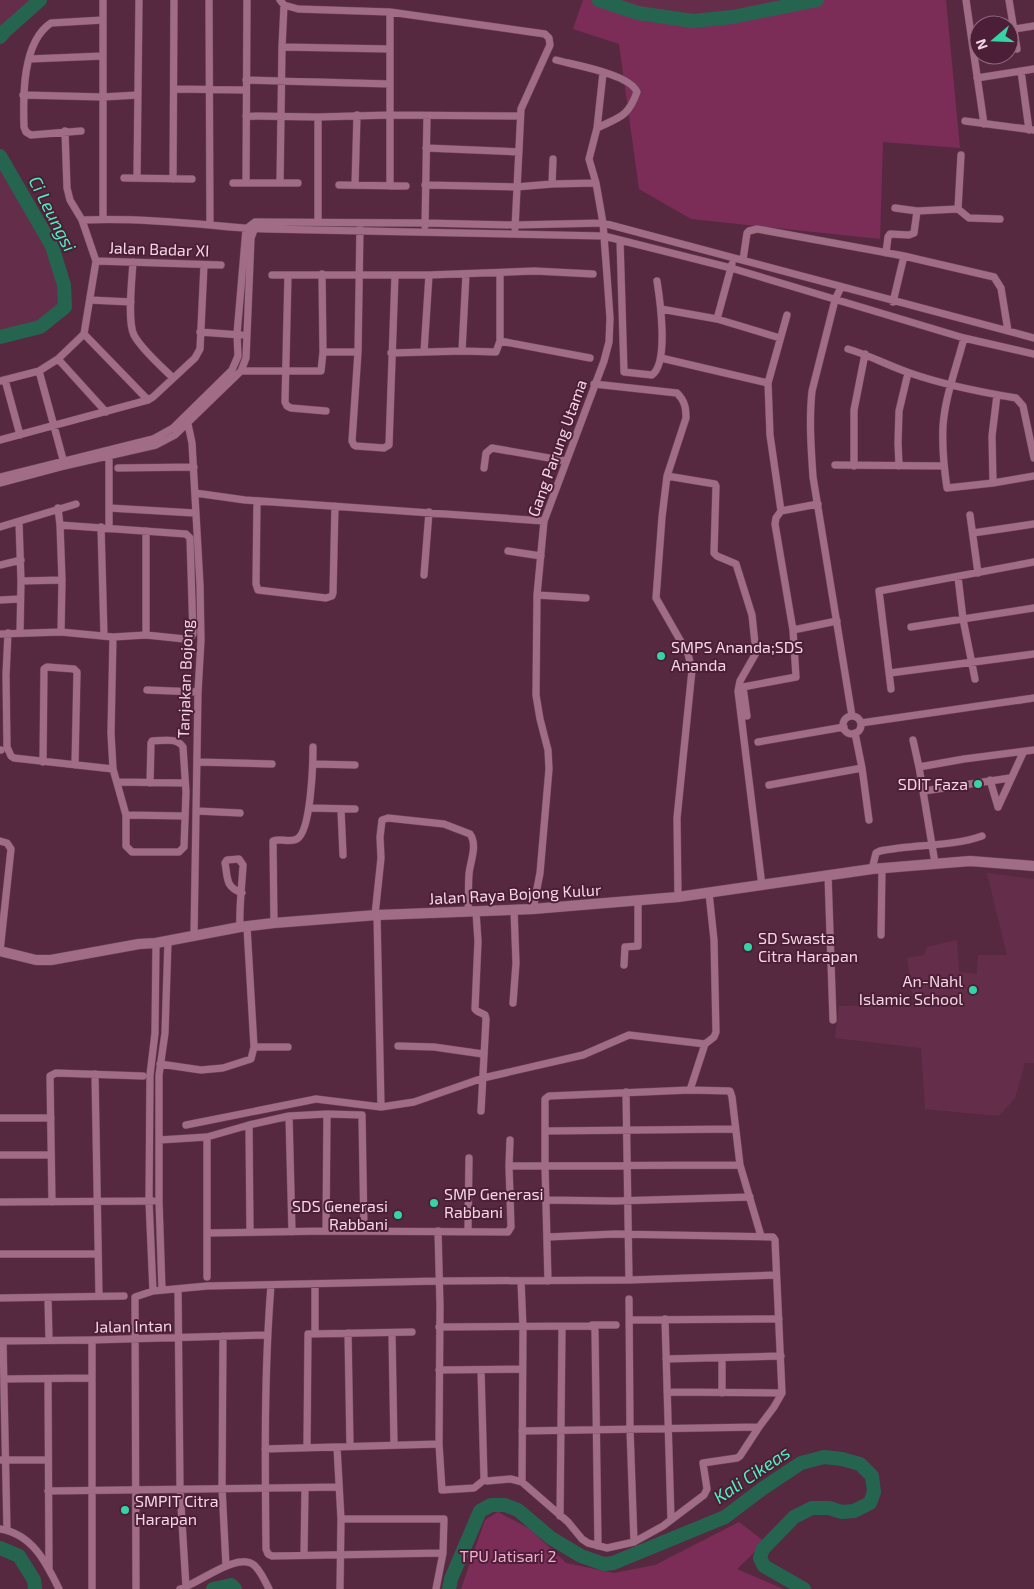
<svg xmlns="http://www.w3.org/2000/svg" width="1034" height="1589" font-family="'Exo 2',sans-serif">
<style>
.built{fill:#642e4b}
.green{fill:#7b2d58}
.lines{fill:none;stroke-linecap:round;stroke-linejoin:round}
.river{stroke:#256550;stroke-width:14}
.street-casing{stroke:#6f475c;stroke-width:8}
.secondary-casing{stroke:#6f475c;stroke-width:11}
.street{stroke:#a16c86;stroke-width:7}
.secondary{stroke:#a16c86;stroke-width:10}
.poi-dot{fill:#35d4a7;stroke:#4c1e37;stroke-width:2}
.labels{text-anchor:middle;stroke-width:4;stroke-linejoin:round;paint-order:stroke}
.street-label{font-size:16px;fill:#f4d6e3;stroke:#4c1e37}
.poi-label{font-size:16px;fill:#f4d6e3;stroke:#4c1e37;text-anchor:start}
.park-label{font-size:16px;fill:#f2acce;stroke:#4c1e37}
.water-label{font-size:18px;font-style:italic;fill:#4cf1c0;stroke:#4c1e37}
</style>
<rect width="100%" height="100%" fill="#572941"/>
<!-- built -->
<path class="built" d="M0 0H40L5 31 0 37Z
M599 0H817L732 17 693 21 638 13Z
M0 156 50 244 64 285 65 307 40 327 0 337Z
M987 873 1034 879V1063H1025L1015 1098 999 1116 925 1109 921 1048 835 1038 839 1006 914 1005 907 958 924 955 927 947 957 940 959 972 977 974 978 955H1007Z"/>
<!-- green -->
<path class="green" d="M583 0H599L638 13 693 21 745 15 817 0H946L960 148 883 142 880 239 691 219 639 189 619 44 573 29Z
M498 1512 530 1529 566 1563 614 1573 655 1565 739 1522 765 1542 737 1569 783 1589H461L485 1520Z"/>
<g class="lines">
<!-- river -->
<path class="river" d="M599 0 638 13 693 21 732 17 817 0
M0 37 5 31 40 0
M0 156 52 246 64 285 65 307 40 327 0 337
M0 1548 19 1556 34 1580 35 1589
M213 1589 231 1585 235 1589
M449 1589 451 1579 480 1511 491 1505H505L518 1510 551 1538 581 1556 604 1564 613 1563 725 1517 762 1489 801 1463 824 1457 842 1459 860 1464 872 1476 874 1492 870 1503 854 1511 842 1512 829 1508H812L794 1517 763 1549 760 1558 764 1566 804 1589"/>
<defs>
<path id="street" d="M209 0 210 225
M280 0 284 5 298 9 390 12 545 34 549 38 550 45 521 109 515 228
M966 0 984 124
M1009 0 1017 49
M1014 29 1034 26
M282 47 390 49
M29 59 103 56
M1021 71 1029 130
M977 78 1034 69
M246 80 390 84
M174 89 245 90
M23 95 103 97 138 95
M246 116 318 117 390 115 519 116
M318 117V222
M965 121 1034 130
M597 128 603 73
M81 131 31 135 26 132 24 127C23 97 22 42 51 23L103 20
M426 148 519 152
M124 178 192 179
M137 178 139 0
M173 179 174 0
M233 183H298
M246 183 247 0
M280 183 282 47 284 5
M552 184 553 159
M339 185 406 186
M355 185 357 115
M425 185 516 187 552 184 596 183
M390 186V12
M895 208 917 211
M958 209 961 155
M103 219V0
M82 220C124 218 168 221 210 225 230 227 248 229 268 229L604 236 731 268 964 338 1034 354
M425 226 427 116
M360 228 358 352 352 441 354 445 356 446 384 448 389 445 395 275
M620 240 624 372 652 375C669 363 660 300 657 281
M886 253 888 237 890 234 909 235 914 233 917 211 958 209 969 218 1000 219
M743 260 747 233 749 231 757 229 904 256 994 277 1001 288 1008 331
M96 261 221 265
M133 262C132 279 127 322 134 335 141 349 162 367 173 378
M272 275H429L535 271 593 274
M288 275 285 402 287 406 291 408 326 411
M841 287 835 300 812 391C809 419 811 448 813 477L852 716
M90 300 131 302
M893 302 904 256
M661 309 717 319 780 338
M717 319 732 264
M200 332 241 335
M84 334 148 400
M964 338C957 366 945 396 943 426 942 447 944 468 947 488L993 483 1034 476
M500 341 590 358
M848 349C869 355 889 366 910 373 944 385 980 392 1016 398L1023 406 1034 458
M462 351 466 274
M323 352H358
M424 352 429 275
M391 353 462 351 496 352 500 341V273
M661 358 768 383
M58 359 106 412
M39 371 64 463
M241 371H321L323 352 322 274
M5 380 20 435
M0 381 39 371 58 359 84 334 96 261 82 220 70 200 67 188 65 131
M594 384 677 393C685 401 686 408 686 418L667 476 662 517 656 598 688 654 692 670 677 818 678 897
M182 419 188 424 192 443 200 585 201 640 198 692 194 936
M0 440 148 400 153 397 195 358 200 349 204 265
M835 465 944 466
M854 466V410L865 354
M899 466 898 443 899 411 908 373
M118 468 194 467
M484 468 486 453 492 448 566 461
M667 476 715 484 716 486 714 553 717 556 736 564 752 615 756 653 740 681 738 691 762 886
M0 477 153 439 173 428 232 370 238 356 237 334 246 229 255 222 425 223 515 225 603 223 1034 338
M0 483 64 466 156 445 175 435 241 371 246 358 251 238 254 230
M993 483 992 436 997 395
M195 493 245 500 544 521
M257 501 256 584 258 590 326 598 332 596 333 593 335 506
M109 508 194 513
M781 511 770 435 768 383 787 315
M970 515 978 573
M19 522 21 581 20 633
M60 525 62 580 61 632
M0 527 76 504
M101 527 104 636
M109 528V452
M146 531V635
M973 533 1034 524
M508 551 541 556
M0 565 21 560
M424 575 429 512
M958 577 963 619 975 679
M21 581 62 580
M537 595 586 598
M0 600 20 599
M911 627 1034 608
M793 630 837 621
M8 633 6 675 7 747 11 756 14 758 113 769
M0 634 61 632 113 637 146 635 185 639 190 638 193 634 190 538 186 534 60 525 58 508
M113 637 111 733 113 769 126 815V846L132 852H179L184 847 186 792 183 747C177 737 163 741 152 741L151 743 150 783
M890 673 1034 654
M891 689 879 591 1034 562
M147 690 198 692
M747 716 743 687 796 677 793 630 775 524 776 518 781 511 818 504
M843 725a9 9 0 1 1 18 0a9 9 0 1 1-18 0Z
M861 723 1034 698
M855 733 862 768 869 820
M913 740 919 767 935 863
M758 742 844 727
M0 750H1
M43 762 44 669 47 667 74 669 77 672 75 765
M197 762 272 764
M313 764 355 765
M919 767 964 759 1034 750
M990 780 998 807
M117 782 185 783
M769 785 862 768
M924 791 1010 778
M998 807 1023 753
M309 808 355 809
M341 810 343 855
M197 811 240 813
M126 815 185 816
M0 841 7 843 11 849 0 951
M872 869 876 853 880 851C913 844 951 847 982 836
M828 875 833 1020
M533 909 540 873 549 769 548 750 540 719 536 695 537 595 544 521 604 361 609 342 610 318 607 276 603 223 596 183 589 159 597 128C620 117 628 117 637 92 630 74 574 65 556 60
M476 912 478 941 475 1009 477 1011 485 1015 486 1019 481 1111
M375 915 381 858 380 837 382 820 388 818 444 824 470 834C478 845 470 862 469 874 468 887 469 899 468 912
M377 915 381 1107
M274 923 273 841C281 838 290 843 297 839 311 831 313 764 313 747
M240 927C239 907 242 885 243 865L239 859 227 860 225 863C228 878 225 887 242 893
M881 935 882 868
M624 965 625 947 638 946V901
M513 1003 516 963 514 910
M398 1046 434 1047 483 1054
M254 1047H288
M160 1064 201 1070 223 1068 251 1059 254 1047 247 927
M95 1074 99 1296
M690 1090 705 1044
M626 1092 629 1280
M289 1116 292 1232
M0 1118H51
M186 1125 316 1099 381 1107 414 1102 483 1078 583 1055 629 1035 705 1044 714 1037 716 1032 714 940 709 893
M249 1125 250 1232
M546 1131 735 1129
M207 1137V1277
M159 1140 207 1137 249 1125 289 1116 327 1114 362 1115 364 1231
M0 1155H50
M509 1166 740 1165
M546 1200 615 1201 750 1197
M0 1202 153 1201
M52 1202 50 1076 56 1073 143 1076
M326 1231 327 1114
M438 1231 440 1305 439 1444 442 1490 474 1488 484 1480
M468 1231 469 1158
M207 1233 326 1231 508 1232 511 1227 509 1166 510 1140
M0 1254H98
M521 1281 523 1328 522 1482
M548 1281 545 1166V1099L549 1096 690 1090 730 1091 732 1097 740 1165 761 1236
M271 1285C264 1373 265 1461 266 1549L268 1554 272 1556 443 1553
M178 1289 180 1489 186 1587
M162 1290 159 1201V1075L165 1033 168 941
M153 1291 149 1201 150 1075 155 1033 156 943
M0 1298 124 1296
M48 1298 49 1340
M629 1299 630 1429 634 1542
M665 1319 671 1520
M630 1320 779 1319
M592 1325H616
M439 1327 594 1326 595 1331 598 1546
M315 1333V1284
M348 1333 350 1446
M392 1334 394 1445
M223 1336 222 1488 226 1566
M0 1341 92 1340 267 1335
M3 1341 7 1530
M666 1359 781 1356
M439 1370 522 1369
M481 1370 484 1479 487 1481 511 1479 522 1482 568 1522 582 1539 588 1543 607 1548 634 1542 663 1526 704 1495 707 1489 703 1463 737 1458 740 1456 759 1427 774 1407 782 1393 775 1240 773 1237 615 1234 548 1237
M4 1379 92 1378
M48 1379 49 1569
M667 1392 782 1393
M722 1393V1358
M522 1431 759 1427
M307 1447 308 1334 412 1332
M337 1447 341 1519 340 1589
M265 1449 439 1444
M0 1460H48
M48 1491 339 1487
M560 1516 562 1328
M341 1519H444L443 1553 436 1589
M0 1529C32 1534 46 1562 59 1589
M304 1555 305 1489
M92 1589V1340
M136 1589 135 1297 153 1291 207 1286 438 1281 629 1280 776 1275
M180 1589C198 1584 239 1550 255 1566 261 1572 265 1581 269 1589"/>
<path id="secondary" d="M0 951 36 960H51L139 944 156 943 240 927 274 923 377 915 533 909 678 897 872 869 970 861 1034 866"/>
</defs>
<!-- street casing -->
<use href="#street" class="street-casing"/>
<!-- secondary casing -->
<use href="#secondary" class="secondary-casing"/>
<!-- street -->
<use href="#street" class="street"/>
<!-- secondary -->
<use href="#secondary" class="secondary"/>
</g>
<!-- markers -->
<g class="poi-dot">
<circle cx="661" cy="656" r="5"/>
<circle cx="978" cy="784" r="5"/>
<circle cx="748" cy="947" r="5"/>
<circle cx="973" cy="990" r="5"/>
<circle cx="434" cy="1203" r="5"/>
<circle cx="398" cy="1215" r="5"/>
<circle cx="125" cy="1510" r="5"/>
</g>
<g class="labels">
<!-- street labels -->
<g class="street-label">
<text transform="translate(159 249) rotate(2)" y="6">Jalan Badar XI</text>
<text transform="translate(557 448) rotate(-70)" y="6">Gang Parung Utama</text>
<text transform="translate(185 679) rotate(-88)" y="6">Tanjakan Bojong</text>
<text transform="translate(515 894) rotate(-3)" y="6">Jalan Raya Bojong Kulur</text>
<text transform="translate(133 1326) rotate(-1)" y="6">Jalan Intan</text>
</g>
<!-- poi labels -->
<g class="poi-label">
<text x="671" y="653">SMPS Ananda;SDS<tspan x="671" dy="18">Ananda</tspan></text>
<text x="968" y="790" text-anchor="end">SDIT Faza</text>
<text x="758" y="944">SD Swasta<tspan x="758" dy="18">Citra Harapan</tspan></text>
<text x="963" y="987" text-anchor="end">An-Nahl<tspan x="963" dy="18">Islamic School</tspan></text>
<text x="444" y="1200">SMP Generasi<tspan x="444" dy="18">Rabbani</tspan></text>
<text x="388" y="1212" text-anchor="end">SDS Generasi<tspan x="388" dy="18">Rabbani</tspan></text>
<text x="135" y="1507">SMPIT Citra<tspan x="135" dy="18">Harapan</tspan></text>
</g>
<!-- park labels -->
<g class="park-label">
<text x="508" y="1562">TPU Jatisari 2</text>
</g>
<!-- water labels -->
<g class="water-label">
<text transform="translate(52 214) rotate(63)" y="6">Ci Leungsi</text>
<text transform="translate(752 1475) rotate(-34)" y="6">Kali Cikeas</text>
</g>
</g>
<!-- north arrow -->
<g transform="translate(994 40) rotate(251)"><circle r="24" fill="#4c1e37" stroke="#8f687c"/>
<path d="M0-4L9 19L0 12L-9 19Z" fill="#35d4a7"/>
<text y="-8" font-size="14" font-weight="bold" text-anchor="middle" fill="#f4d6e3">N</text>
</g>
</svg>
